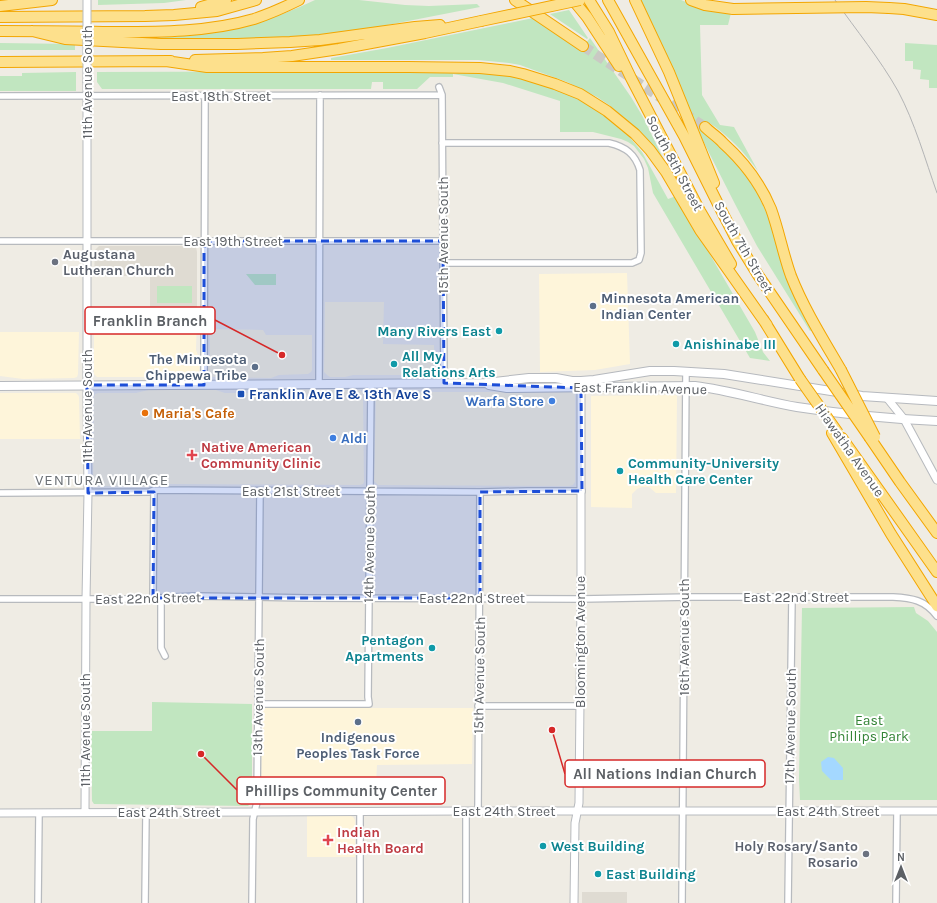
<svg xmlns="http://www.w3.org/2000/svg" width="937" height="903" font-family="Karla,sans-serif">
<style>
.commercial{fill:#fef5da}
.education{fill:#dfdbd2}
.green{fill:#c1e6c0}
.water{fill:#a4d8ff}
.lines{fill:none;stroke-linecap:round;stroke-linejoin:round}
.motorway-tunnel{stroke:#cac9c4;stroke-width:10;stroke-dasharray:10 5;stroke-linecap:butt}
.minor-casing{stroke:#b7babe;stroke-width:8}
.tertiary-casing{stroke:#b7babe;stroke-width:9}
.secondary-casing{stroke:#b6b9be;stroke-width:10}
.motorway-casing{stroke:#f3a600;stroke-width:12}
.minor{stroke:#fff;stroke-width:5.5}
.tertiary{stroke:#fff;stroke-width:7}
.secondary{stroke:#fff;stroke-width:8}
.motorway{stroke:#fde08c;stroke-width:10}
.tram{stroke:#b3b4b5;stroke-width:1}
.tertiary-bridge-casing{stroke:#b7babe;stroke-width:9;stroke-linecap:butt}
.motorway-bridge-casing{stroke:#f3a600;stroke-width:12;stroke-linecap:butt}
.tertiary-bridge{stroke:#fff;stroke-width:7}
.motorway-bridge{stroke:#fde08c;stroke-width:10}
.marked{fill:#1d4ed8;fill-opacity:0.2;stroke:#1d4ed8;stroke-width:3;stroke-dasharray:8 5;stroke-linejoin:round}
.worship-dot{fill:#6b7280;stroke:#fff;stroke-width:1.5}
.service-dot{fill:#5c6f8a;stroke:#fff;stroke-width:1.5}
.culture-dot{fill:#0f9aa8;stroke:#fff;stroke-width:1.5}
.transit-dot{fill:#1a4fb4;stroke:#fff;stroke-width:1.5}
.shop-dot{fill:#3f7fe0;stroke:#fff;stroke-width:1.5}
.food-dot{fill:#e8710a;stroke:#fff;stroke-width:1.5}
.health-dot{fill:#e0444e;stroke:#fff;stroke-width:1.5}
.labels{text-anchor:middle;stroke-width:4;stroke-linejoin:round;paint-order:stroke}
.street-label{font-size:14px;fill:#5c6065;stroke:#fff}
.worship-label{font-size:14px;font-weight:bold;fill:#5b616d;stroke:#fff;text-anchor:start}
.service-label{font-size:14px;font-weight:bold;fill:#4e5e75;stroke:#fff;text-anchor:start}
.culture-label{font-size:14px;font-weight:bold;fill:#0d838f;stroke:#fff;text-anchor:start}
.transit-label{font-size:14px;font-weight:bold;fill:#164399;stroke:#fff;text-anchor:start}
.shop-label{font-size:14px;font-weight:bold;fill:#366cbe;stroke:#fff;text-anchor:end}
.food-label{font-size:14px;font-weight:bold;fill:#c56008;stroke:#fff;text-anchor:start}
.health-label{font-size:14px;font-weight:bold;fill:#be3a42;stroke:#fff;text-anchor:start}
.park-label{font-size:14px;fill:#348437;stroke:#fff}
.neighbourhood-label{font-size:15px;letter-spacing:1px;fill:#6d7277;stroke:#fff}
.leader{fill:none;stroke:#d62828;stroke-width:1.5}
.callout-dot{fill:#d62828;stroke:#fff;stroke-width:1.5}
.callout{fill:#fff;stroke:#d62828;stroke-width:1.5}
.callout-label{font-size:15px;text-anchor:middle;font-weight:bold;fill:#5c6065}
</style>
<rect width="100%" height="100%" fill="#efece4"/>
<!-- commercial -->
<path class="commercial" d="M627 273 630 364 595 370 540 372 539 274Z
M325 302H384L383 344 434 345 435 371 433 374 429 375H353L345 377H330L327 375 324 372Z
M150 312H197L196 350 200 360 199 373 197 377H97L94 374V313Z
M210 329 263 330 266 335H312V370L311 372 308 374 279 375 271 378 213 377 209 375 207 373V366L210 361Z
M0 332H79L78 374 77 377 74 378 23 379 0 376Z
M264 389 360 390 362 392 363 394 364 482 363 484 360 485 157 484 146 487 97 486 95 485 93 482 94 397 95 394 98 393H136L148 390H216L225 393H250Z
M381 392H571L574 393 575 395V482L573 485 569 486 378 485 374 481 376 396 378 393Z
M0 393H76L78 395 79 397 80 439H0Z
M675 395 677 396 676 493H656L649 487H642L637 489 632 494V508L591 507V396Z
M265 708H473L472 764 377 765 375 805H265L261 799 262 713 263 710Z
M307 816H351L353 817 355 820V857H307Z"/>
<!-- education -->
<path class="education" d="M99 246H193L196 247 197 252V312H150V276H94L95 250Z
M582 892H627V903H582Z"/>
<!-- green -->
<path class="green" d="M98 0H186L164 3 98 5Z
M315 0H359L405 5 429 6 477 4 480 7 357 31 329 35 243 41H146V38C167 37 189 36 210 33 246 28 282 16 315 0Z
M639 0H681L691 4 731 13 728 25H700L702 95 720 125 734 127 758 171C744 152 728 135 708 122L702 132 730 155 755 188 766 212 813 330 810 331 757 246 735 204 700 135 683 93Z
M569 10 588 38 587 39 550 14Z
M533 18 580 50 590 38 631 97 643 117 666 164 664 166 631 124 609 105 597 97 567 82 520 65 509 63 478 60H331V58L387 48Z
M0 43 75 44V50H0Z
M905 43 937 45V88H929V80L920 79 921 70 913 69V61H905Z
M470 71 510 75 547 86 574 96 586 103 608 117 627 134 642 152 668 199 676 196 755 332 763 352 770 361 750 358 653 193 648 168 644 159 634 146 628 142 621 139 593 132H560V101L503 83 453 74V77H430L417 89H383V82H372L371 89H102L97 82V72Z
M76 72V91H0V76H22V73Z
M246 274H276V285H255Z
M157 286H192V303H157Z
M914 607 916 613 928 621 937 632V800H800L799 779 802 608Z
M152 702 252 704V802L248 806 94 804 92 801 91 731H152Z"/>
<!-- water -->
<path class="water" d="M828 757 834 758 843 768V780H831L822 771 821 762Z"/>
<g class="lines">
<!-- motorway-tunnel -->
<path class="motorway-tunnel" d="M583 46 705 127"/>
<defs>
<path id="minor" d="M439 87 442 95 444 383
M0 96 442 95
M442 143H609C626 147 635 154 640 170L641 253 639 260 632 263H443
M0 241H443
M319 384 320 95
M204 385 205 96
M0 493 149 492 154 490 480 492 527 491H582
M153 598 154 490
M161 598V648L165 656
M0 599H142L174 597 197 596 307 598 581 599 691 597H893C912 598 925 600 937 616
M258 704H369L368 697 371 384
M478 706H579
M466 811V903
M478 811 480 492
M38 903 39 813
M145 903 146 813
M252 903 253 819 257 802 260 491
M360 903V812
M682 903 686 371
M788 903 792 597
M896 903 897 811"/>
<path id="tertiary" d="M887 398 904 419 937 480
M85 812 86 599 88 493 87 396V83
M0 813 466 811H937
M574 903 575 823 579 803 581 599V382"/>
<path id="secondary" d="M489 385 507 388 695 386C729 390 763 401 797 407 842 414 891 419 937 421
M0 386 485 383 529 378H556L572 381H581L594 380 650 371H674L724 374 862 396 937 401"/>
<path id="motorway" d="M515 0 583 46
M573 0 587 17 619 66
M589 0 609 32 631 78 700 211 731 264
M608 0 684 136 718 204 737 241 758 275 823 370
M635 0 669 72 714 183
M691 0 705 5 733 9
M0 6 52 0
M201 7 226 0
M889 8 904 9 937 15
M0 17 145 16 174 15 217 11 256 0
M0 31C34 31 69 31 103 32 153 32 206 33 254 19 269 14 285 7 299 0
M32 31 65 39 161 44H237L290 42 320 40 415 27 440 25
M195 60 263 58 292 56 339 49 425 33 481 21
M166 61 207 67H409L480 68 510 71 523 74 555 84 580 94 607 111 635 134 650 150 666 172 700 230 767 325
M0 62 171 61
M705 127C711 133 718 137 723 143 743 161 761 185 771 209 779 231 783 254 791 276 804 309 823 339 841 370
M763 319 800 379
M832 433 891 534 937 606
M842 438 937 572
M870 438 900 482 937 533"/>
</defs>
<!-- minor casing -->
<use href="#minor" class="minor-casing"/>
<!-- tertiary casing -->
<use href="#tertiary" class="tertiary-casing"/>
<!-- secondary casing -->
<use href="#secondary" class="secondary-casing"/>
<!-- motorway casing -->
<use href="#motorway" class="motorway-casing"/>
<!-- minor -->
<use href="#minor" class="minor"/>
<!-- tertiary -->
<use href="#tertiary" class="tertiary"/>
<!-- secondary -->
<use href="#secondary" class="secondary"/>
<!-- motorway -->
<use href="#motorway" class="motorway"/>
<!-- tram -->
<path class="tram" d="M835 0C856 30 880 59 898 91 915 123 925 159 937 193"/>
<defs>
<path id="tertiary-bridge" d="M87 83V0"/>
<path id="motorway-bridge" d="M733 9 866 7 889 8
M481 21 580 0
M823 370 870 438
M841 370 875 437
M800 379 838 433"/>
</defs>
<!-- tertiary-bridge casing -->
<use href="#tertiary-bridge" class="tertiary-bridge-casing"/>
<!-- motorway-bridge casing -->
<use href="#motorway-bridge" class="motorway-bridge-casing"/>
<!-- tertiary-bridge -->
<use href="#tertiary-bridge" class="tertiary-bridge"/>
<!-- motorway-bridge -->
<use href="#motorway-bridge" class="motorway-bridge"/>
</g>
<!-- marked area -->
<path class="marked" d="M204 241H443L444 383 581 388 582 491 480 492V598H153L154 492 88 493 87 385H204Z"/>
<!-- markers -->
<g class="worship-dot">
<circle cx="55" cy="262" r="4"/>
<circle cx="866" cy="854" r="4"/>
</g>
<g class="service-dot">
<circle cx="593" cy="306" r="4"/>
<circle cx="255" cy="367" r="4"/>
<circle cx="358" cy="722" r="4"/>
</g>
<g class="culture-dot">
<circle cx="499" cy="331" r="4"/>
<circle cx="676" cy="344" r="4"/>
<circle cx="394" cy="364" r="4"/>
<circle cx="620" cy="471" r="4"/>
<circle cx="432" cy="648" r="4"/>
<circle cx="543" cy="846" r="4"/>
<circle cx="598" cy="874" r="4"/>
</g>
<rect class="transit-dot" x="237" y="390" width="8" height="8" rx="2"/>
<g class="shop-dot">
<circle cx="552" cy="401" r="4"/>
<circle cx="333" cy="438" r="4"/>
</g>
<circle class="food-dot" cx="145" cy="413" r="4"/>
<g class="health-dot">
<path d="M190 449h4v4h4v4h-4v4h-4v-4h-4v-4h4z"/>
<path d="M326 834h4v4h4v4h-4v4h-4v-4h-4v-4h4z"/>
</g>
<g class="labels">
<!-- street labels -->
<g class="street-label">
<text transform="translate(87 82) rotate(-90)" y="5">11th Avenue South</text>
<text x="221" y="101">East 18th Street</text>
<text transform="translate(675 163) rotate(62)" y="5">South 8th Street</text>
<text transform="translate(443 235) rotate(-90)" y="5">15th Avenue South</text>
<text x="233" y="246">East 19th Street</text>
<text transform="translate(744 247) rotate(60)" y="5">South 7th Street</text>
<text transform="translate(640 388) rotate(1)" y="5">East Franklin Avenue</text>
<text transform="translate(87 406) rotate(-90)" y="5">11th Avenue South</text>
<text transform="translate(850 450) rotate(55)" y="5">Hiawatha Avenue</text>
<text x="291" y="496">East 21st Street</text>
<text transform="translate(369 544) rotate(-89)" y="5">14th Avenue South</text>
<text x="796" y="602">East 22nd Street</text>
<text transform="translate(148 598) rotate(-1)" y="5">East 22nd Street</text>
<text x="472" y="603">East 22nd Street</text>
<text transform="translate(684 637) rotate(-90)" y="5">16th Avenue South</text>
<text transform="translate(580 642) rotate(-90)" y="5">Bloomington Avenue</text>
<text transform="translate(479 675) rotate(-89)" y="5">15th Avenue South</text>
<text transform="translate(258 697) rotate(-89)" y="5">13th Avenue South</text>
<text transform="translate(790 726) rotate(-89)" y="5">17th Avenue South</text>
<text transform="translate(85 730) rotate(-90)" y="5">11th Avenue South</text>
<text x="504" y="816">East 24th Street</text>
<text x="828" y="816">East 24th Street</text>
<text x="169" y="817">East 24th Street</text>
</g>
<!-- worship labels -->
<g class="worship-label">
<text x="63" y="259">Augustana<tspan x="63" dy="16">Lutheran Church</tspan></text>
<text x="858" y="851" text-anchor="end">Holy Rosary/Santo<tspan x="858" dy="16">Rosario</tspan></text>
</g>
<!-- service labels -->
<g class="service-label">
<text x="601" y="303">Minnesota American<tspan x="601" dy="16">Indian Center</tspan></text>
<text x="247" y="364" text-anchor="end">The Minnesota<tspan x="247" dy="16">Chippewa Tribe</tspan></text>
<text x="358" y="742" text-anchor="middle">Indigenous<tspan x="358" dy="16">Peoples Task Force</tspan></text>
</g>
<!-- culture labels -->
<g class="culture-label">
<text x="491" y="336" text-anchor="end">Many Rivers East</text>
<text x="684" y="349">Anishinabe III</text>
<text x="402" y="361">All My<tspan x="402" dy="16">Relations Arts</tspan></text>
<text x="628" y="468">Community-University<tspan x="628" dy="16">Health Care Center</tspan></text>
<text x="424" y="645" text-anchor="end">Pentagon<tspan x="424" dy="16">Apartments</tspan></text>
<text x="551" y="851">West Building</text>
<text x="606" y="879">East Building</text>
</g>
<!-- transit labels -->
<g class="transit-label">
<text x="249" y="399">Franklin Ave E &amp; 13th Ave S</text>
</g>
<!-- shop labels -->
<g class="shop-label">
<text x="544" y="406">Warfa Store</text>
<text x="341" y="443" text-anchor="start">Aldi</text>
</g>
<!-- food labels -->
<g class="food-label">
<text x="153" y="418">Maria's Cafe</text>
</g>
<!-- health labels -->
<g class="health-label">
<text x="201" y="452">Native American<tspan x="201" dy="16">Community Clinic</tspan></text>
<text x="337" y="837">Indian<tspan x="337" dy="16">Health Board</tspan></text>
</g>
<!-- park labels -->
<g class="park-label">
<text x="869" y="725">East<tspan x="869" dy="16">Phillips Park</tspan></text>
</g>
<!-- neighbourhood labels -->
<g class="neighbourhood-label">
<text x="102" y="485">VENTURA VILLAGE</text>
</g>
</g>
<!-- callouts -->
<path class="leader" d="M282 355L215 320M552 730L565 774M201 754L237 790"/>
<g class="callout-dot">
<circle cx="282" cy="355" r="4"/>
<circle cx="552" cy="730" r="4"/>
<circle cx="201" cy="754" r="4"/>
</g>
<g class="callout">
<rect x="85" y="307" width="130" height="27" rx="4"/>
<rect x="565" y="760" width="200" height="27" rx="4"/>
<rect x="237" y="777" width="208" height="27" rx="4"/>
</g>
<g class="callout-label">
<text x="150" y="326">Franklin Branch</text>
<text x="665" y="779">All Nations Indian Church</text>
<text x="341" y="796">Phillips Community Center</text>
</g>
<!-- north arrow -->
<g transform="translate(901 867)" stroke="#ffffff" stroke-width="3" paint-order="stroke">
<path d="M0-3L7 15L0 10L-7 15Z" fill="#5c6065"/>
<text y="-6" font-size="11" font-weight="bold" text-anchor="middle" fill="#5c6065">N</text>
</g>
</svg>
